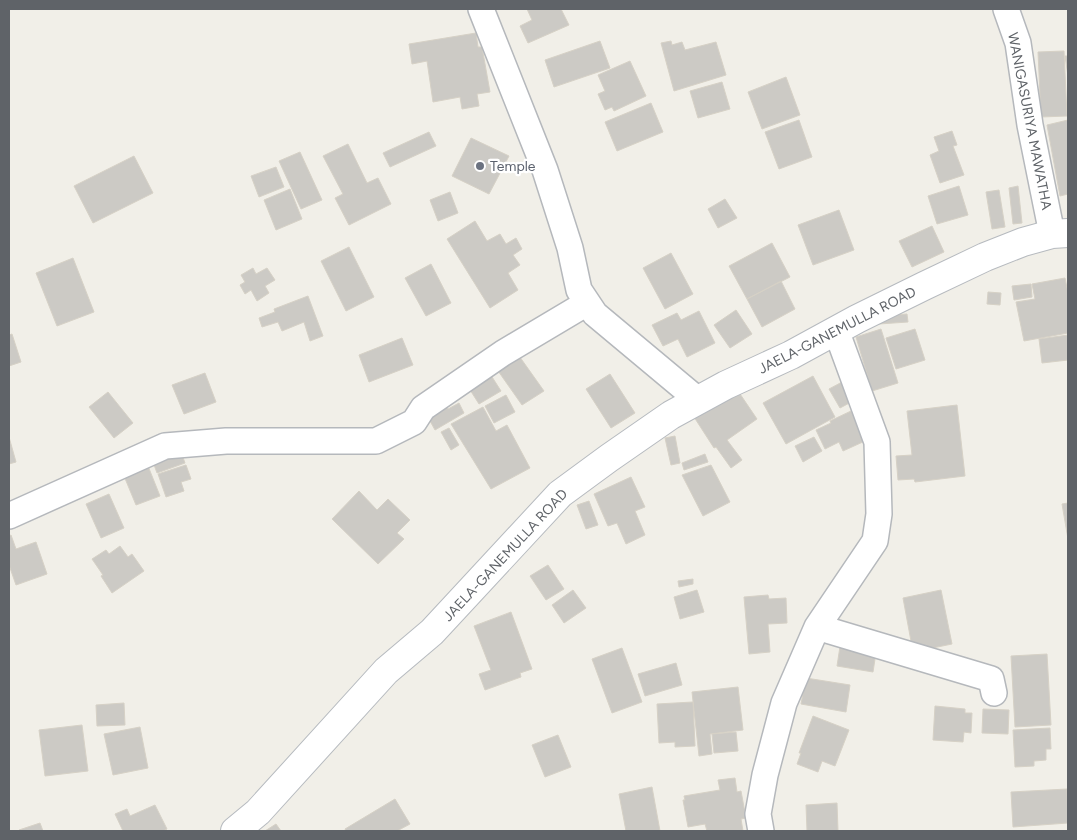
<svg xmlns="http://www.w3.org/2000/svg" width="1077" height="840" font-family="Figtree,sans-serif">
<style>
.building{fill:#cccac5;stroke:#d6d1c6}
.lines{fill:none;stroke-linecap:round;stroke-linejoin:round}
.street-casing{stroke:#b5b8bc;stroke-width:28}
.secondary-casing{stroke:#b6babf;stroke-width:30}
.street{stroke:#fff;stroke-width:25}
.secondary{stroke:#fff;stroke-width:28}
.worship-dot{fill:#6b7280;stroke:#fff;stroke-width:2}
.labels{text-anchor:middle;stroke-width:4.5;stroke-linejoin:round;paint-order:stroke}
.street-label{font-size:14px;fill:#5f6368;stroke:#fff}
.worship-label{font-size:14px;fill:#5b616d;stroke:#fff;text-anchor:start}
</style>
<rect width="100%" height="100%" fill="#f1efe8"/>
<!-- building -->
<path class="building" d="M527 9H561L569 25 528 43 520 26 532 20Z
M476 33 478 47H482L490 92 477 94 479 106 462 109 460 97 433 102 427 61 412 64 409 44Z
M600 41 610 68 554 87 545 60Z
M671 41 672 45 682 42 685 50 716 42 726 75 674 91 661 43Z
M1064 51 1067 116 1041 117 1038 52Z
M1065 56H1068V76Z
M630 61 646 96 614 111 612 107 605 110 598 94 605 91 598 75Z
M786 77 800 115 762 129 748 92Z
M722 82 730 109 698 118 690 91Z
M651 103 663 132 617 151 605 122Z
M799 120 812 157 779 169 765 132Z
M1068 120V194L1060 196 1047 125Z
M952 131 957 145 953 146 964 175 940 183 930 155 939 151 934 137Z
M429 132 436 146 390 167 383 153Z
M471 138 509 156 489 194 452 176Z
M348 144 367 183 378 178 391 204 349 225 335 198 343 194 323 156Z
M300 152 322 200 301 209 279 161Z
M134 156 153 193 93 223 74 186Z
M276 167 284 187 259 197 251 176Z
M959 186 968 215 937 224 928 196Z
M1018 186 1022 223 1013 224 1009 188Z
M290 189 302 219 276 230 264 200Z
M999 190 1005 227 992 229 986 192Z
M450 192 458 213 438 221 430 200Z
M725 199 737 218 718 228 708 209Z
M839 210 854 250 813 265 798 225Z
M475 221 487 241 500 234 506 244 516 238 522 249 513 255 520 265 508 273 518 290 490 308 447 239Z
M932 226 944 252 912 267 899 241Z
M772 243 790 277 747 299 729 266Z
M349 247 374 297 346 311 321 261Z
M671 253 693 294 665 309 643 268Z
M73 258 94 312 57 326 36 273Z
M431 264 451 303 426 316 405 278Z
M253 268 256 274 267 268 275 280 265 286 269 293 257 301 251 290 245 294 240 285 245 282 241 275Z
M1065 278 1068 293V333L1024 341 1016 302 1035 299 1032 284Z
M781 281 795 309 762 327 747 299Z
M1031 284 1032 297 1014 300 1012 286Z
M988 292 1001 293 1000 305 987 304Z
M308 296 323 336 310 341 304 322 282 331 278 322 262 327 259 318 275 312 274 309Z
M736 310 752 334 730 348 714 325Z
M699 311 715 343 687 357 678 339 663 346 652 325 677 313 681 320Z
M907 314 908 322 879 324V316Z
M881 329 898 383 872 391 856 337Z
M915 329 925 360 896 369 886 338Z
M12 334 21 362 9 366V335Z
M1068 335V360L1042 363 1039 339Z
M402 338 413 365 369 382 359 355Z
M517 353 544 391 522 405 496 368Z
M487 369 501 391 479 404 465 382Z
M205 373 216 402 184 414 172 385Z
M610 374 635 413 611 428 586 389Z
M813 376 835 417 786 444 763 403Z
M844 381 855 400 840 408 829 389Z
M736 388 757 419 727 440 742 460 731 468 716 447 714 448 694 417Z
M108 392 133 423 114 438 89 407Z
M506 395 515 412 494 423 485 406Z
M443 400 448 409 459 403 464 413 435 430 424 410Z
M957 405 965 476 915 482 914 479 898 480 896 456 912 455 907 411Z
M483 407 496 431 507 425 530 468 491 489 451 424Z
M851 411 865 441 843 451 839 442 825 449 816 430 831 423 830 421Z
M449 428 459 445 451 450 441 432Z
M675 436 680 463 671 465 665 438Z
M9 437 16 462 9 464Z
M814 437 822 451 803 462 795 446Z
M181 452 185 463 157 473 153 462Z
M705 454 708 462 684 470 682 463Z
M186 465 191 479 181 482 184 491 166 497 158 474Z
M711 465 730 502 703 516 682 475Z
M148 466 160 496 136 505 124 476Z
M631 477 645 507 635 511 645 535 626 544 617 523 608 526 594 494Z
M359 491 377 510 388 499 410 520 397 533 404 539 378 564 332 519Z
M109 494 124 528 101 538 86 504Z
M589 501 598 525 586 529 577 505Z
M1068 503V539L1062 504Z
M11 535 16 549 36 542 47 574 16 585 9 565V536Z
M120 546 128 557 132 554 144 571 112 593 101 576 103 575 92 559 106 550 109 554Z
M548 565 564 589 546 600 530 576Z
M693 579V584L679 587 678 581Z
M573 590 586 608 564 623 552 605Z
M697 590 704 612 680 619 674 597Z
M941 590 952 644 913 652 903 598Z
M768 595 769 599 786 598 787 623 768 624 770 652 749 654 744 597Z
M511 612 532 669 520 673 521 677 485 690 479 674 491 670 474 626Z
M841 640 877 646 873 672 837 666Z
M622 648 642 702 612 713 592 659Z
M1047 654 1051 725 1015 727 1011 656Z
M676 663 682 685 645 696 638 674Z
M806 678 850 685 846 712 801 704Z
M738 687 743 730 710 734 712 754 699 756 692 692Z
M693 702 695 746 675 747V742L659 743 657 704Z
M124 703 125 725 97 726 96 705Z
M935 706 965 709V713H972L971 733 964 732 963 742 933 740Z
M983 709 1009 710 1008 734 982 733Z
M813 716 849 730 835 766 822 761 818 772 797 764 801 753H799Z
M82 725 88 771 45 776 39 730Z
M140 727 148 768 113 775 104 734Z
M1050 728 1051 749H1046V760L1034 761V766L1015 767 1013 730Z
M736 732 738 751 714 753 712 734Z
M558 735 571 767 545 777 532 745Z
M735 778 737 792 741 791 746 818 741 819 743 831H707L705 824 688 827 683 800H685L684 796 720 790 718 780Z
M652 787 660 831H626L619 794Z
M1067 789 1068 823 1013 827 1011 792Z
M395 799 410 824 397 831H346L345 829Z
M837 803 838 831H807L806 805Z
M155 805 167 829 163 831H123L115 814 127 809 130 816Z
M40 823 43 831H20L19 830Z
M276 824 281 831H265Z"/>
<g class="lines">
<defs>
<path id="street" d="M481 9 545 170 570 248 579 290 595 314 698 400
M1006 9 1018 43 1030 125 1052 234
M9 516 165 446 226 441H376L414 422 423 408 503 353 587 303
M817 627 991 679 994 693
M761 831 758 814 765 775 784 703 817 627 875 541 879 514 877 442 836 330"/>
<path id="secondary" d="M235 831 258 812 386 671 432 632 560 494 609 458 671 415 726 385 791 355 857 319 924 286 985 257 1023 242 1052 234 1068 233"/>
</defs>
<!-- street casing -->
<use href="#street" class="street-casing"/>
<!-- secondary casing -->
<use href="#secondary" class="secondary-casing"/>
<!-- street -->
<use href="#street" class="street"/>
<!-- secondary -->
<use href="#secondary" class="secondary"/>
</g>
<!-- markers -->
<circle class="worship-dot" cx="480" cy="166" r="5"/>
<g class="labels">
<!-- street labels -->
<g class="street-label">
<text transform="translate(1030 121) rotate(79)" y="5">WANIGASURIYA MAWATHA</text>
<text transform="translate(837 330) rotate(-27)" y="5">JAELA-GANEMULLA ROAD</text>
<text transform="translate(505 555) rotate(-47)" y="5">JAELA-GANEMULLA ROAD</text>
</g>
<!-- worship labels -->
<g class="worship-label">
<text x="490" y="171">Temple</text>
</g>
</g>
<!-- border -->
<rect width="1077" height="840" fill="none" stroke="#5f6368" stroke-width="20"/>
</svg>
